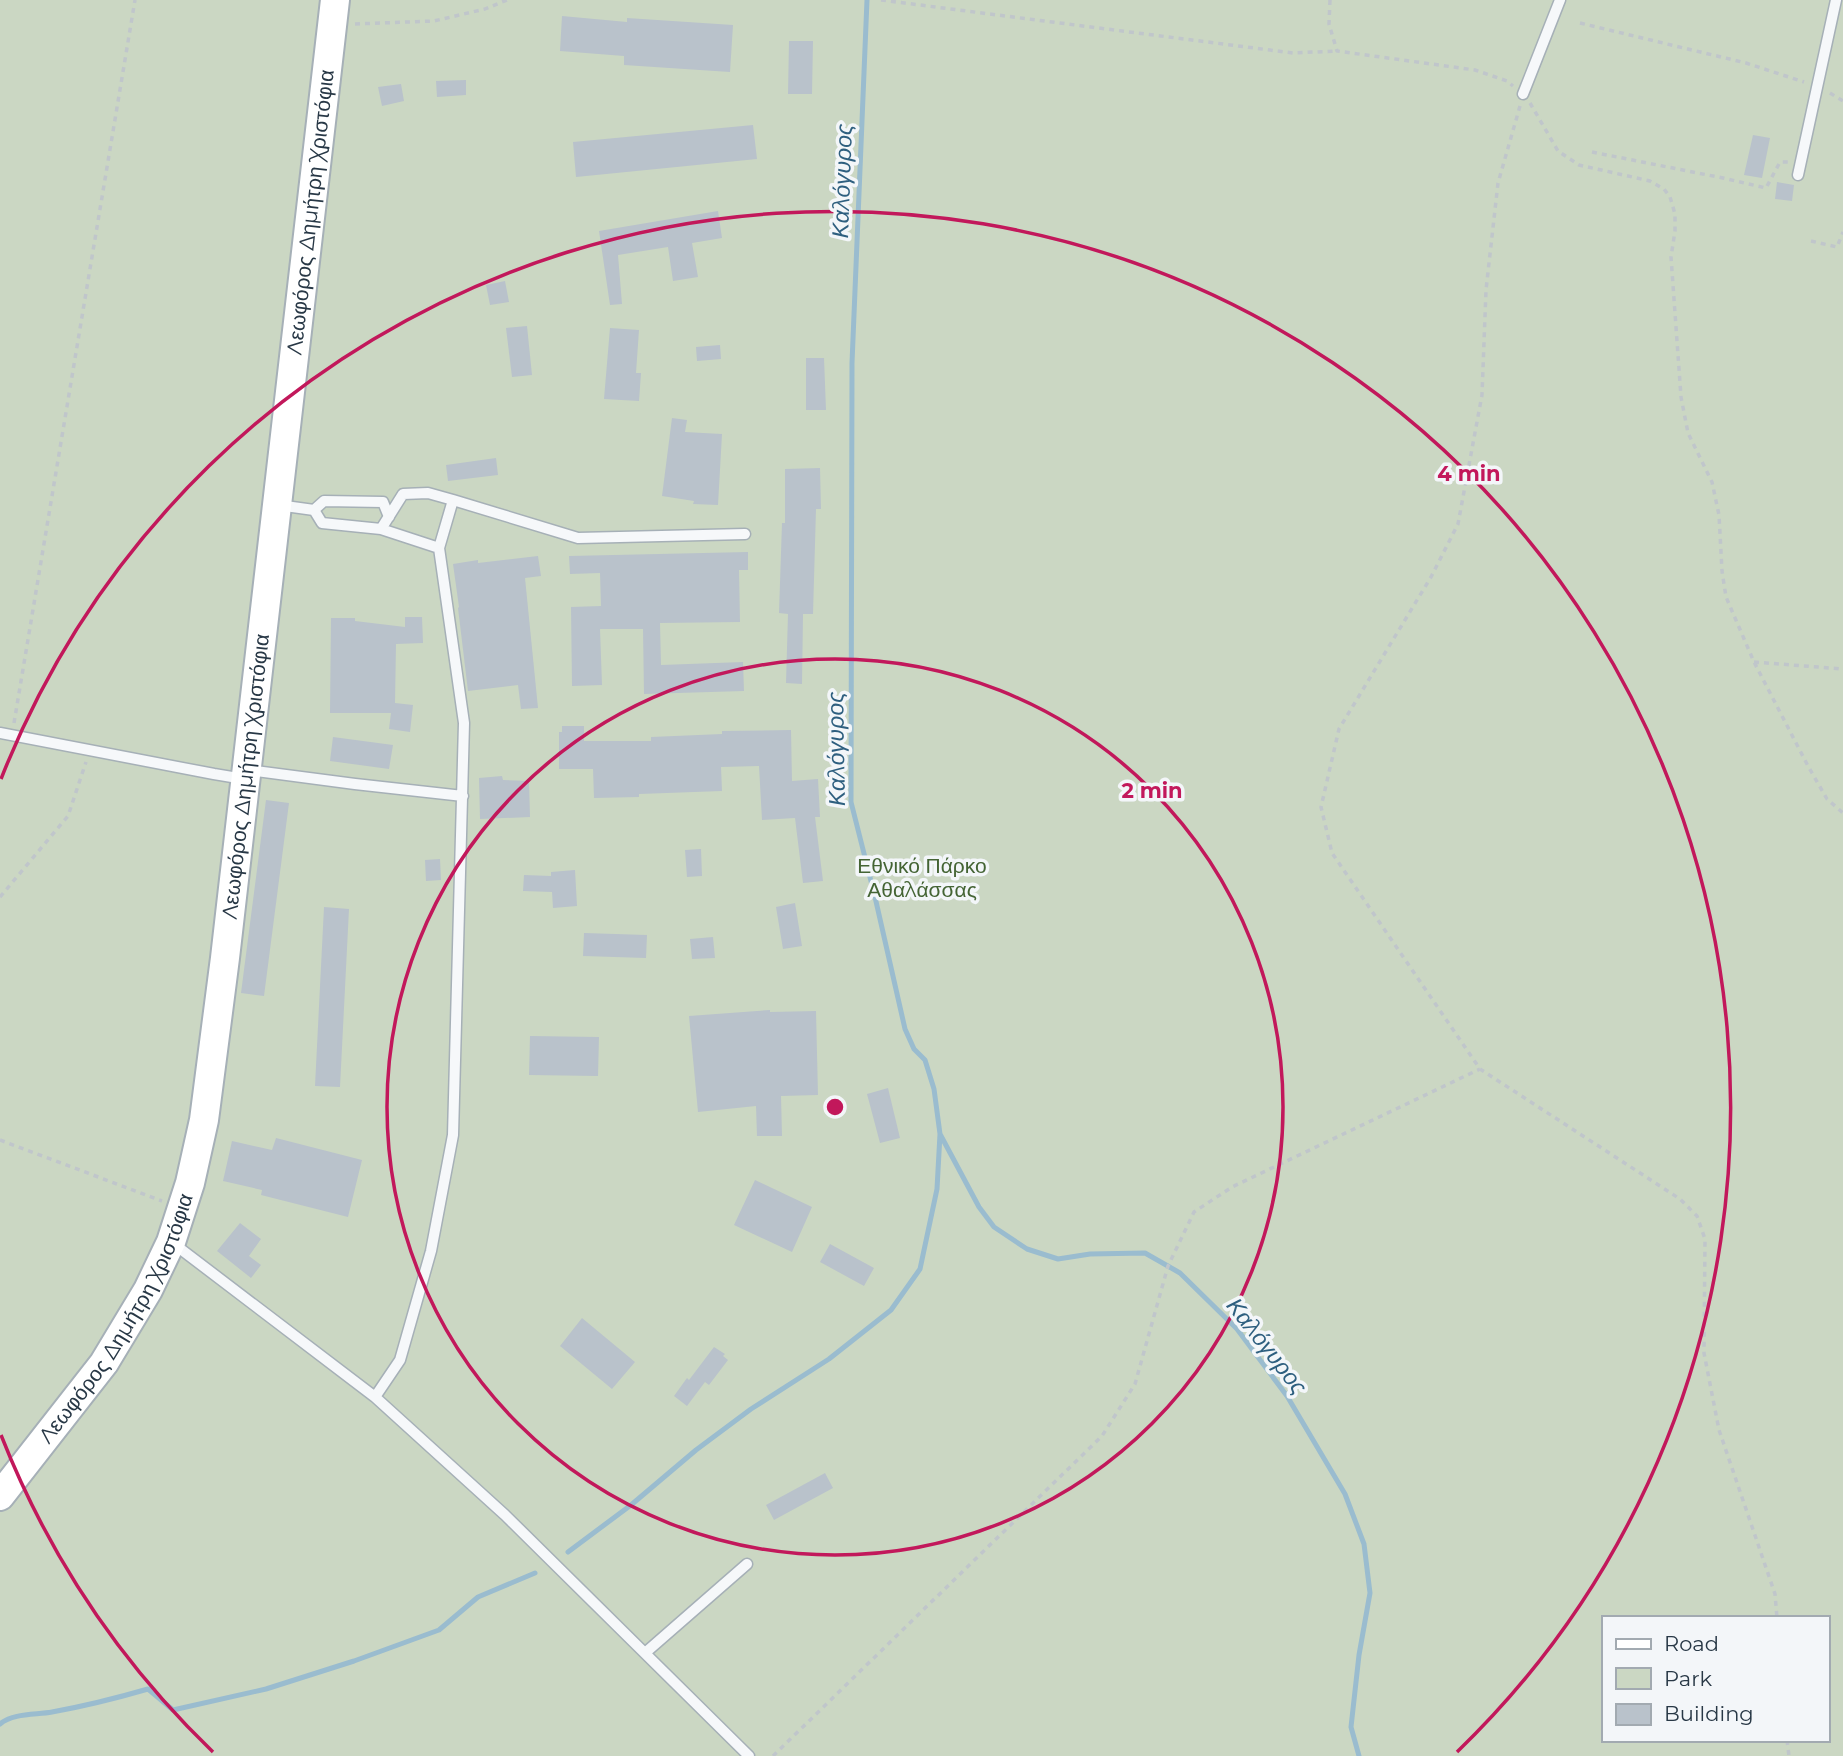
<svg xmlns="http://www.w3.org/2000/svg" width="1843" height="1756" font-family="Montserrat,sans-serif">
<style>
.green{fill:#cbd7c3;fill-rule:evenodd}
.lines{fill:none;stroke-linecap:round;stroke-linejoin:round}
.stream{stroke:#9abccf;stroke-width:5}
.building{fill:#b9c2cb}
.lane-casing{stroke:#a6b0b7;stroke-width:13}
.secondary-casing{stroke:#a6b0b7;stroke-width:32}
.path{stroke:#c0c6cb;stroke-width:3.5;stroke-dasharray:5 5;stroke-linecap:butt}
.lane{stroke:#f6f8fa;stroke-width:10}
.secondary{stroke:#fff;stroke-width:28}
.ring{fill:none;stroke:#c2185b;stroke-width:3.5}
.labels{text-anchor:middle;stroke-width:7;stroke-linejoin:round;paint-order:stroke}
.street-label{font-size:21px;fill:#283846;stroke:#f3f6f9}
.park-label{font-size:21px;fill:#446434;stroke:#f3f6f9}
.water-label{font-size:23px;font-style:italic;fill:#2e5f7f;stroke:#f3f6f9}
.centre{fill:#c2185b;stroke:#f3f6f9;stroke-width:3.5}
.ring-label{font-size:21px;text-anchor:middle;font-weight:bold;fill:#c2185b;stroke:#f3f6f9;stroke-width:7;stroke-linejoin:round;paint-order:stroke}
</style>
<rect width="100%" height="100%" fill="#e2e8ec"/>
<!-- green -->
<path class="green" d="M0 0H1843V1756H0ZM1603 1618H1827V1740H1603Z"/>
<g class="lines">
<!-- stream -->
<path class="stream" d="M867 0 852 363 851 802 875 897 905 1029 914 1049 925 1060 934 1089 940 1134 979 1207 994 1227 1027 1249 1058 1259 1090 1254 1145 1253 1180 1273 1237 1329 1287 1396 1345 1494 1364 1544 1370 1593 1359 1655 1351 1727 1359 1756
M568 1552 631 1505 696 1450 751 1409 829 1359 891 1310 920 1269 937 1189 940 1134
M0 1724C13 1713 36 1715 52 1712 85 1706 117 1698 148 1689L173 1710 266 1689 354 1661 439 1630 478 1597 535 1573"/>
</g>
<!-- building -->
<path class="building" d="M562 16 627 22V18L733 25 730 72 624 65V56L560 51Z
M789 41H813L812 94H788Z
M466 80V95L437 97 436 81Z
M401 84 404 101 382 106 378 87Z
M753 125 757 159 576 177 573 142Z
M1753 135 1770 138 1762 178 1744 175Z
M1777 182 1794 185 1792 201 1775 199Z
M718 211 722 238 692 243 698 277 673 281 668 247 618 255 622 304 610 305 599 231Z
M505 281 509 302 490 305 486 285Z
M527 326 532 375 512 377 506 328Z
M610 328 639 330 636 373H641L639 401 604 399Z
M720 345 721 359 697 361 696 347Z
M806 358H824L826 410H806Z
M672 418 687 420 685 432 722 434 718 505 693 504 694 501 662 496Z
M496 458 498 475 448 481 446 465Z
M820 468 821 509H816L813 614H803L802 684 786 683 788 614 779 613 782 523H785V469Z
M748 552V570H739L740 622 660 623 661 665 743 662 744 691 644 694 643 629H600L602 685 572 686 571 607 601 606 600 573 570 574 569 556Z
M538 556 541 576 525 578 538 708 521 709 518 685 468 691 458 608 459 607 453 564 478 560V563Z
M405 617H422L423 643 396 644 395 703 413 705 410 732 389 729 391 713H330L331 618H355V621L405 627Z
M562 726H584V741H651V737L722 734V731L791 730 792 781 818 779 820 817H815L823 881 803 883 795 818 762 820 759 766 721 767 722 791 639 794V797L594 798 593 769H559V732H562Z
M333 737 393 745 389 769 330 761Z
M502 776 503 780 529 781 530 817 480 819 479 778Z
M266 800 289 803 264 996 241 993Z
M701 849 702 876 687 877 685 850Z
M440 859 441 880 426 881 425 860Z
M575 870 577 906 553 908 552 892 523 891 524 875 551 876V872Z
M795 903 802 946 783 949 776 907Z
M324 907 349 909 340 1087 315 1086Z
M584 933 647 935 646 958 583 956Z
M713 937 715 958 692 959 690 939Z
M770 1010V1012L816 1011 818 1095 781 1096 782 1136H757L756 1106 698 1112 689 1016Z
M530 1036 599 1037 598 1076 529 1075Z
M888 1088 900 1138 880 1143 867 1094Z
M276 1138 362 1160 348 1217 261 1195 262 1190 223 1181 232 1141 272 1150Z
M755 1180 812 1207 792 1252 734 1225Z
M240 1223 261 1239 249 1256 261 1265 251 1278 217 1251Z
M830 1244 874 1268 864 1286 820 1262Z
M582 1318 635 1362 612 1389 560 1346Z
M714 1347 725 1354 723 1356 728 1360 709 1385 705 1382 687 1406 674 1396 687 1378 689 1380Z
M825 1473 833 1488 774 1520 766 1505Z"/>
<g class="lines">
<defs>
<path id="lane" d="M1523 94 1560 0
M1798 175 1836 0
M453 500 578 538 745 534
M278 505 314 510 322 523 381 529 403 494 428 493 453 500 439 548 464 723 453 1135 431 1251 400 1360 375 1397
M314 510 324 501 383 502 389 517
M381 529 439 548
M0 733 214 774 244 779
M248 770 355 784 463 796
M174 1244 375 1397 505 1515 749 1756
M645 1653 747 1564"/>
<g id="secondary">
<path id="s1" d="M0 1496 104 1363 148 1290 171 1242 190 1183 204 1120 225 958 335 0"/>
</g>
</defs>
<!-- lane casing -->
<use href="#lane" class="lane-casing"/>
<!-- secondary casing -->
<use href="#secondary" class="secondary-casing"/>
<!-- path -->
<path class="path" d="M881 0 1293 53 1337 51
M1330 0 1329 24 1337 51 1475 70 1507 81 1513 86
M1580 23 1746 63 1804 82
M355 24 434 21 485 9 507 0
M1830 93 1843 101
M1530 103 1558 151 1579 165 1650 181 1664 189 1670 197 1675 214V231L1671 257 1681 397 1688 433 1712 482 1719 515 1722 571 1726 597 1754 662 1808 766 1827 799 1843 813
M1520 106 1498 183 1486 290 1482 395 1458 524 1431 577 1339 729 1321 807 1332 853 1480 1069 1680 1199 1697 1216 1705 1239 1704 1353 1719 1430 1775 1594 1777 1618
M1592 152 1723 178 1766 188 1780 162H1788
M1811 241 1837 247 1843 232
M1754 662 1843 669
M14 723 135 0
M0 897 68 816 86 762
M0 1140 162 1201
M1787 1740 1789 1756
M773 1756 1102 1436 1135 1384 1168 1266 1194 1212 1232 1187 1480 1069"/>
<!-- lane -->
<use href="#lane" class="lane"/>
<!-- secondary -->
<use href="#secondary" class="secondary"/>
</g>
<!-- distance rings -->
<g class="ring">
<circle cx="835" cy="1107" r="448"/>
<path d="M213 1752A896 896 0 0 1 1 1435M1 779A896 896 0 1 1 1457 1752"/>
</g>
<g class="labels">
<!-- street labels -->
<g class="street-label">
<text dy="7" stroke="none"><textPath href="#s1" startOffset="1348">Λεωφόρος Δημήτρη Χριστόφια</textPath></text>
<text dy="7" stroke="none"><textPath href="#s1" startOffset="780">Λεωφόρος Δημήτρη Χριστόφια</textPath></text>
<text dy="7" stroke="none"><textPath href="#s1" startOffset="214">Λεωφόρος Δημήτρη Χριστόφια</textPath></text>
</g>
<!-- park labels -->
<g class="park-label">
<text x="922" y="873">Εθνικό Πάρκο<tspan x="922" dy="24">Αθαλάσσας</tspan></text>
</g>
<!-- water labels -->
<g class="water-label">
<text transform="translate(842 181) rotate(-88)" y="8">Καλόγυρος</text>
<text transform="translate(836 749) rotate(-91)" y="8">Καλόγυρος</text>
<text transform="translate(1267 1346) rotate(52)" y="8">Καλόγυρος</text>
</g>
</g>
<circle cx="835" cy="1107" r="10" class="centre"/>
<g class="ring-label">
<text x="1469" y="481">4 min</text>
<text x="1152" y="798">2 min</text>
</g>
<!-- legend -->
<rect x="1602" y="1616" width="228" height="126" fill="#f3f6f9" stroke="#a2aab1" stroke-width="2"/>
<rect x="1616" y="1639" width="35" height="10" fill="#ffffff" stroke="#a2aab1" stroke-width="2"/>
<text x="1664" y="1651" font-size="21" fill="#283846">Road</text>
<rect x="1616" y="1668" width="35" height="21" fill="#cbd7c3" stroke="#a2aab1" stroke-width="2"/>
<text x="1664" y="1686" font-size="21" fill="#283846">Park</text>
<rect x="1616" y="1704" width="35" height="21" fill="#b9c2cb" stroke="#a2aab1" stroke-width="2"/>
<text x="1664" y="1721" font-size="21" fill="#283846">Building</text>
</svg>
